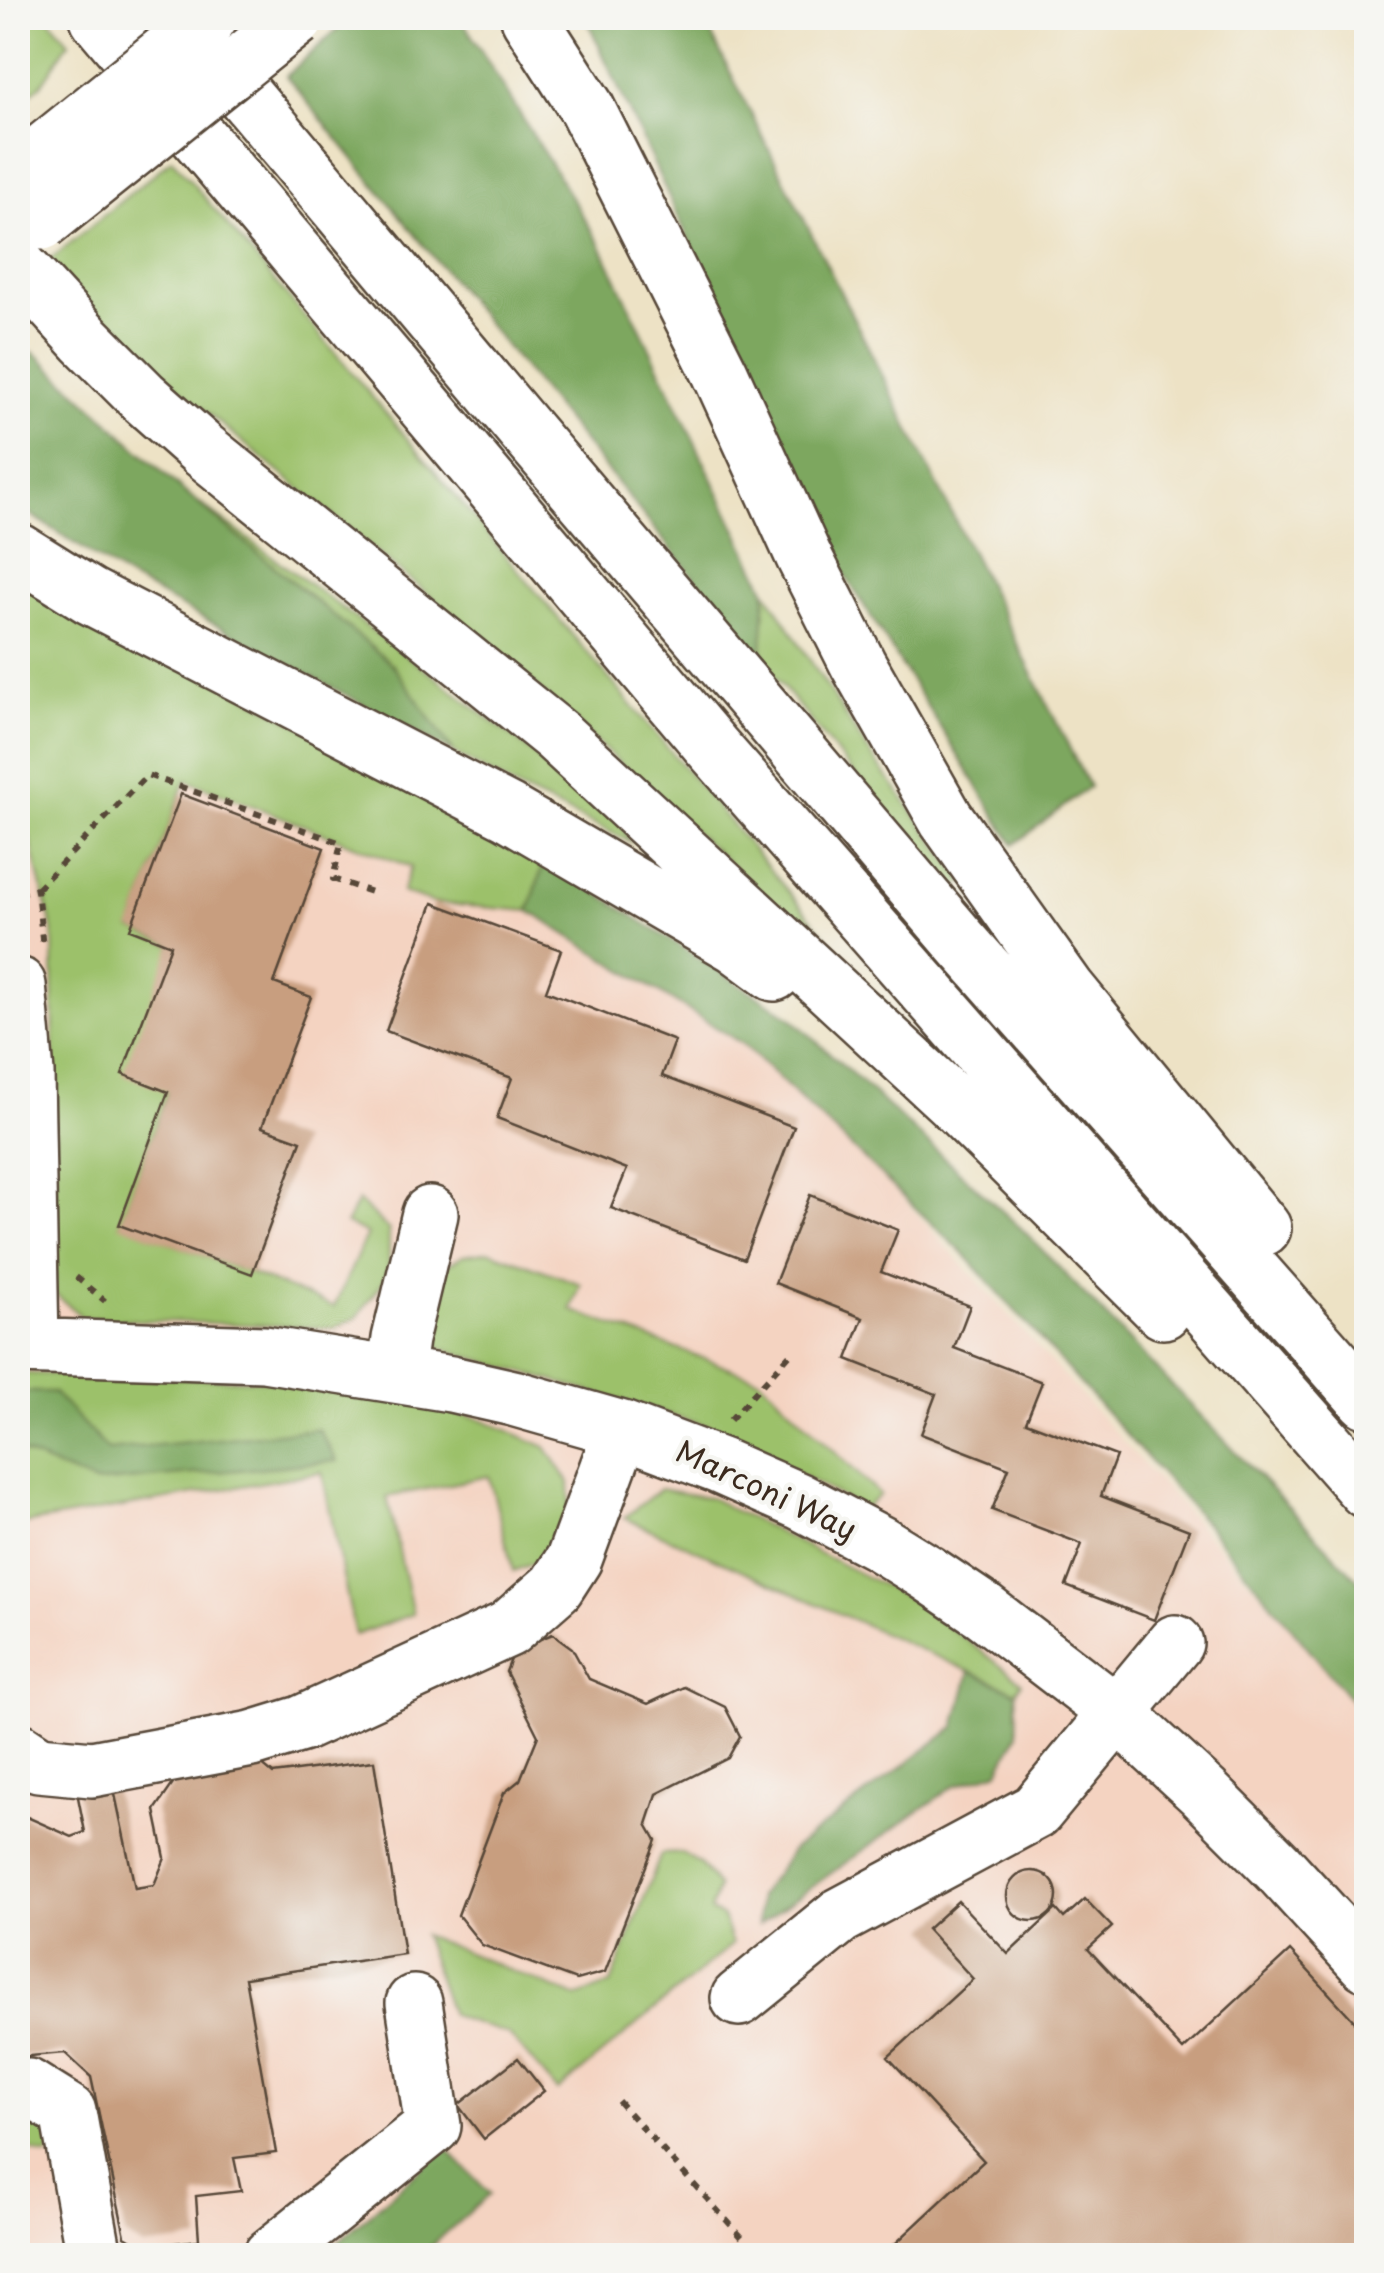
<svg xmlns="http://www.w3.org/2000/svg" width="1384" height="2273" font-family="'Playpen Sans',sans-serif">
<style>
.built{fill:#f4d3c1}
.green{fill:#9cc16b;stroke:#6c7644;stroke-width:2.5}
.forest{fill:#7da75f;stroke:#5c683e;stroke-width:2.5}
.building{fill:#c89e7f}
.lines{fill:none;stroke-linecap:round;stroke-linejoin:round}
.minor-casing{stroke:#564637;stroke-width:60}
.highway-casing{stroke:#564637;stroke-width:60}
.path{stroke:#564637;stroke-width:6;stroke-dasharray:8 8;stroke-linecap:butt}
.minor{stroke:#fff;stroke-width:55}
.highway{stroke:#fff;stroke-width:55}
.minor-bridge-casing{stroke:#564637;stroke-width:60;stroke-linecap:butt}
.minor-bridge{stroke:#fff;stroke-width:55}
.labels{text-anchor:middle;stroke-width:9;stroke-linejoin:round;paint-order:stroke}
.street-label{font-size:30px;fill:#3b2a1e;stroke:#f6f6f2}
</style>
<rect width="100%" height="100%" fill="#f6f6f2"/>
<filter id="ink" filterUnits="userSpaceOnUse"><feTurbulence type="fractalNoise" baseFrequency=".01" numOctaves="2"/><feDisplacementMap in="SourceGraphic" scale="20" xChannelSelector="R" yChannelSelector="G"/><feConvolveMatrix kernelMatrix="1 2 1 2 8 2 1 2 1" color-interpolation-filters="sRGB"/></filter>
<filter id="wash" filterUnits="userSpaceOnUse"><feTurbulence type="fractalNoise" baseFrequency=".0048" numOctaves="4" result="noise"/><feDisplacementMap in="SourceGraphic" scale="40" xChannelSelector="R" yChannelSelector="G"/><feGaussianBlur stdDeviation="2.25" result="paint"/><feColorMatrix in="noise" values="0 0 0 0 0 0 0 0 0 0 0 0 0 0 0 0 0 1.4 0 .05"/><feComposite in="paint" operator="in"/></filter>
<g filter="url(#wash)">
<rect width="100%" height="100%" fill="#ede2c5"/>
<!-- built -->
<path class="built" d="M18 582 746 1025 1366 1710V2255H18Z"/>
<!-- green -->
<path class="green" d="M18 18H49L69 42 41 85 18 103Z
M172 159 846 960 830 956 505 658 141 358 46 263Z
M182 490 434 676 618 819 631 842 522 791 454 753 393 665Z
M18 571 545 859 529 911 433 903 402 892 411 867 186 780 131 929 171 945 168 1092 120 1224 252 1274 334 1307 367 1234 346 1224 358 1201 389 1230V1265L384 1281 356 1318 335 1328 83 1318 55 1294 53 931 18 793Z
M766 591 866 748 964 881 950 892 761 660Z
M490 1251 581 1284 571 1310 760 1379 880 1495 864 1509 712 1427 439 1348 428 1330 437 1272 463 1255Z
M18 1373 335 1382 484 1420 546 1447 569 1482 570 1517 545 1559 513 1571 489 1476 387 1497 413 1614 355 1635 322 1472 18 1525Z
M660 1489 710 1498 916 1602 1022 1682 1016 1692 624 1518Z
M682 1853 701 1865 718 1887 710 1911 723 1917 732 1944 558 2091 508 2034 451 2015 423 1935 576 1997 611 1984 661 1854Z
M18 2112 47 2126 54 2146 47 2156 18 2146Z"/>
<!-- forest -->
<path class="forest" d="M350 18H461L600 244 766 591 761 660 286 76Z
M586 18H703L1089 787 1014 845 843 572Z
M18 347 36 354 182 490 393 665 454 753 128 578 18 506Z
M545 859 789 1016 1023 1230 1366 1588V1718L1206 1524 965 1255 744 1045 529 911Z
M18 1392H53L108 1450 318 1429 337 1461 94 1483 18 1451Z
M970 1671 1016 1692 1018 1734 999 1771 954 1786 758 1925 759 1896 794 1848 955 1727Z
M445 2147 490 2194 421 2255 322 2256Z"/>
<g id="blocks">
<!-- building -->
<path class="building" d="M181 794 324 848 274 983 311 997 262 1127 301 1141 252 1274 119 1225 168 1092 122 1074 171 945 130 929Z
M433 903 561 950 546 991 675 1041 662 1076 794 1127 744 1259 611 1208 627 1169 497 1118 512 1078 386 1031Z
M810 1195 898 1230 881 1272 970 1306 954 1348 1042 1382 1026 1422 1116 1456 1101 1496 1189 1530 1154 1620 1066 1586 1082 1544 992 1510 1009 1468 921 1434 936 1394 847 1359 863 1318 775 1283Z
M553 1634 572 1648 589 1679 648 1704 684 1687 725 1707 740 1736 728 1758 657 1794 647 1824 656 1840 605 1972 576 1980 482 1945 458 1915 504 1793 520 1780 538 1736 506 1672 515 1649Z
M254 1758 273 1774 374 1761 404 1954 245 1978 276 2153 234 2158 241 2191 196 2196 199 2240 143 2247 125 2236 91 2077 65 2053 18 2057V1813L72 1837 85 1832 77 1792 113 1785 135 1888 154 1885 165 1858 155 1810 175 1781Z
M1007 1896a25 25 0 1 1 50 0a25 25 0 1 1-50 0Z
M1085 1899 1112 1927 1088 1949 1183 2050 1290 1951 1366 2034V2256H882L984 2161 888 2057 973 1979 927 1929 958 1901 1008 1954 1056 1909 1064 1918Z
M518 2058 544 2091 484 2139 458 2105Z"/>
</g>
</g>
<g filter="url(#ink)">
<use href="#blocks" fill-opacity="0" stroke="#564637" stroke-width="2.5"/>
<g class="lines">
<defs>
<path id="minor" d="M18 985 26 1073 31 1346
M18 1346 264 1354 451 1384 513 1398 622 1429 720 1466 799 1501 879 1543 926 1572 984 1611 1117 1713 1203 1792 1278 1867 1366 1963
M395 1375 400 1339 430 1214
M18 1750 39 1764 92 1769 252 1739 301 1724 508 1629 556 1587 574 1559 622 1429
M739 1998 840 1916 1036 1811 1175 1643
M18 2089 28 2087 68 2112 94 2256
M271 2256 433 2126 414 2003"/>
<path id="highway" d="M98 18 713 748 1366 1490
M529 18 586 107 720 373 804 557 858 664 946 819 1067 989 1263 1228
M197 39 525 430 961 942 1366 1400
M18 266 85 339 142 396 203 450 556 735 955 1104 1163 1311
M18 551 90 596 508 812 736 945 774 973"/>
</defs>
<!-- minor casing -->
<use href="#minor" class="minor-casing"/>
<!-- highway casing -->
<use href="#highway" class="highway-casing"/>
<!-- path -->
<path class="path" d="M37 889 147 775 341 843 333 879 377 894
M18 893 37 889 43 948
M76 1277 105 1301
M730 1420 793 1351
M618 2101 759 2256"/>
<!-- minor -->
<use href="#minor" class="minor"/>
<!-- highway -->
<use href="#highway" class="highway"/>
<defs>
<path id="minor-bridge" d="M18 172 209 18
M42 222 297 18"/>
</defs>
<!-- minor-bridge casing -->
<use href="#minor-bridge" class="minor-bridge-casing"/>
<!-- minor-bridge -->
<use href="#minor-bridge" class="minor-bridge"/>
</g>
</g>
<g class="labels">
<!-- street labels -->
<g class="street-label">
<text transform="translate(766 1491) rotate(25)" y="10">Marconi Way</text>
</g>
</g>
<!-- margin -->
<rect width="1384" height="2273" fill="none" stroke="#f6f6f2" stroke-width="60"/>
</svg>
